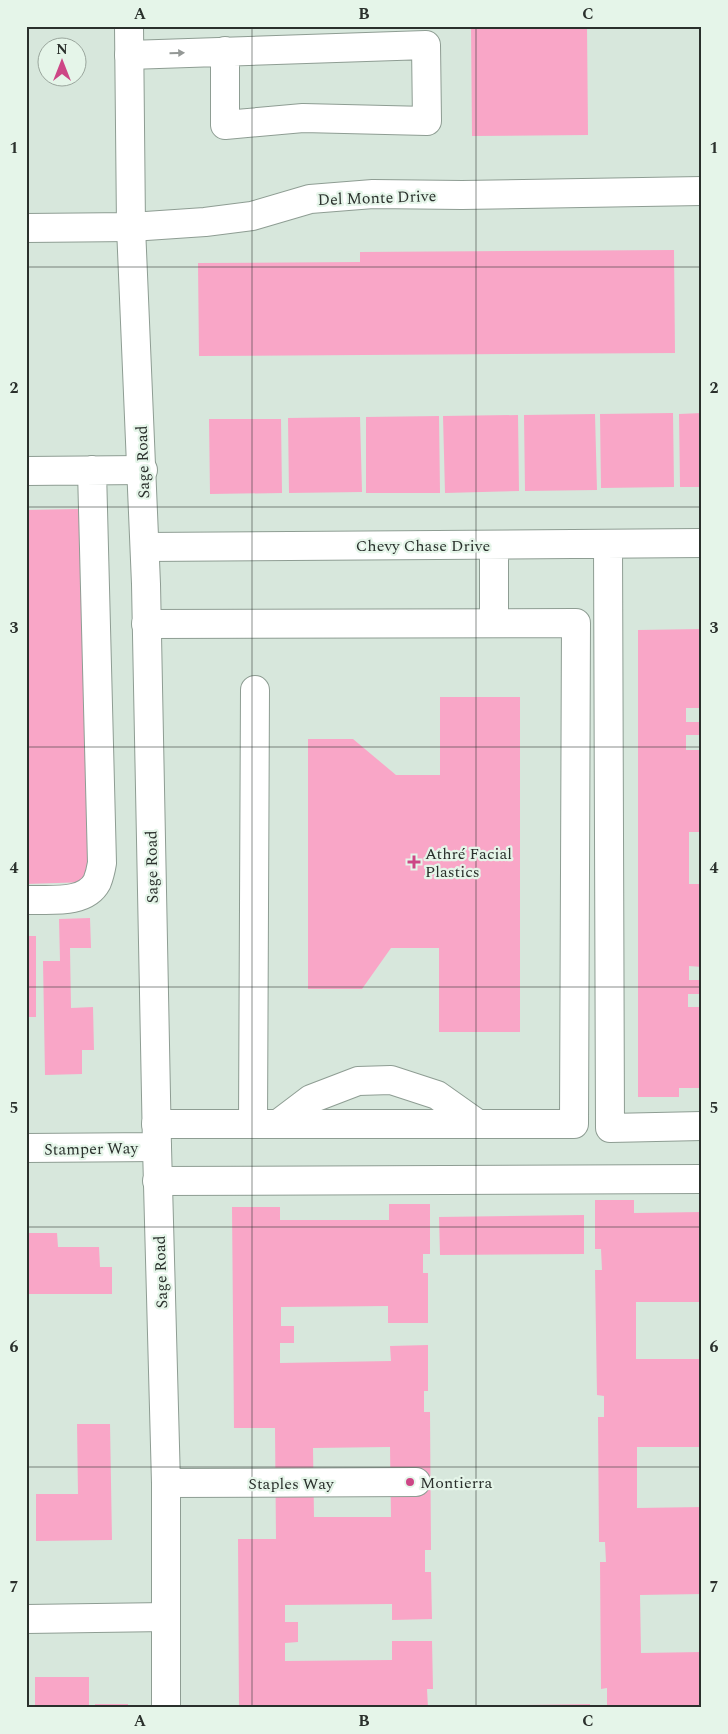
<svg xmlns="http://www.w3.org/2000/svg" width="728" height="1734" font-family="Spectral,serif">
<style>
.building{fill:#f9a6c7;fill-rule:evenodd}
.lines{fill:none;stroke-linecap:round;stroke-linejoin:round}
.minor-casing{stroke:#8e9d93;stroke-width:30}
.major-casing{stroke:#8e9d93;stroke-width:30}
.minor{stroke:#fff;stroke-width:28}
.major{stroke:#fff;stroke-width:28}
.oneway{fill:#949896}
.grid{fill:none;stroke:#2a302c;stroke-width:1;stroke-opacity:0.55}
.poi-dot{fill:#cd4686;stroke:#e5f5e9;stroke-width:2}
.labels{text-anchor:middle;stroke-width:4.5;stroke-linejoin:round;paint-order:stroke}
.street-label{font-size:16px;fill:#2a302c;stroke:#e5f5e9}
.poi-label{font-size:16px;fill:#2a302c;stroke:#e5f5e9;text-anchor:start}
.neatline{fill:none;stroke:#2a302c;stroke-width:2}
.grid-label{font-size:16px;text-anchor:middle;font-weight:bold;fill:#2a302c}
</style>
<rect width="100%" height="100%" fill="#d7e7dc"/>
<!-- building -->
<path class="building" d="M471 26H587L588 135 472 136Z
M674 250 675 353 199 356 198 263 360 262V252Z
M673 413 674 487 601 488 600 414Z
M702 413V487H680L679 414Z
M595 414 597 490 525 491 524 415Z
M518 415 519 491 445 493 443 416Z
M439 416 440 493H366V417Z
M360 417 362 492 289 493 288 418Z
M209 419H281L282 493 210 494Z
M79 509 88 882 26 884V510Z
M702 629V708H686V722H699V735H686V750H702V832H689V884H702V967L689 966V980H701V994H688V1007H702V1088H679V1097H638V630Z
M440 697H520V1032H439V948H391L362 989H308V739H353L396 775H440Z
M90 918 91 948H70L71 1008 93 1007 94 1050H82V1074L45 1075 43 961H60L59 919Z
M26 936H36V1017H26Z
M595 1200H634V1213L702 1212V1302H636V1359H702V1447H637V1508L702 1507V1594L640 1595 641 1653 702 1652V1708H607V1688L601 1689 600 1562H606L605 1542H599L598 1417H604V1396L597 1395 595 1270H602L601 1249H595Z
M389 1204H430V1254H423V1273H428V1323H388V1306L281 1307V1326H294V1343H280V1363L391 1361 390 1346 428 1345V1391H424V1412H430L431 1550H425V1572H431L432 1619 392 1620V1604L285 1605V1622H298V1642L285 1643V1661L392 1660V1641H432L433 1689H427L428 1708H239L238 1539H276L275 1428H234L232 1207H280V1220H389ZM390 1447 391 1517H314L313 1448Z
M584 1215V1254L440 1255 439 1217Z
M26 1233H57L58 1247H99L100 1267H112V1294H26Z
M77 1424H110L112 1540 36 1541V1494H78Z
M35 1677H89V1705H35Z
M95 1704H128V1708H95Z
M590 1704V1708H445V1706Z"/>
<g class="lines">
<defs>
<path id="minor" d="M129 55 426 45 427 121 303 118 225 125V51
M26 228 131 227 205 222 252 216 310 199 373 194 462 195 702 191
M26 471 143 470
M608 544 610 1128 702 1126
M494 545V623
M145 547 702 543
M146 624 576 623 574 1124H156
M26 900C48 899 85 905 97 882 99 877 101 869 102 863L92 470
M253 1124 255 690
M278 1124 311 1099 358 1081 391 1080 437 1095 478 1124
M26 1148 157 1147
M157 1181 702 1179
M166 1483 416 1482
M26 1619 166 1617"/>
<path id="major" d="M129 26 131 227 146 584 157 1147 166 1483V1708"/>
</defs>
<!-- minor casing -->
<use href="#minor" class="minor-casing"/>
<!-- major casing -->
<use href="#major" class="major-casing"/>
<!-- minor -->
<use href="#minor" class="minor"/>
<!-- major -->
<use href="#major" class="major"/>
</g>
<!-- one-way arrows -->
<defs><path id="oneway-solid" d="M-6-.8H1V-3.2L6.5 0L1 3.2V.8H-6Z" transform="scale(1.25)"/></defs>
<use class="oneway" href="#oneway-solid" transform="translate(177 53) rotate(-2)"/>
<!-- grid -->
<path class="grid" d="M252 26V1708M476 26V1708M26 267H702M26 507H702M26 747H702M26 987H702M26 1227H702M26 1467H702"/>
<!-- markers -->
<g class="poi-dot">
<path d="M411.5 854.5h5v5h5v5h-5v5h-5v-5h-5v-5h5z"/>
<circle cx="410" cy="1482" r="5"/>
</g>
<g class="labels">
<!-- street labels -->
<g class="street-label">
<text transform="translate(377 197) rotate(-2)" y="6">Del Monte Drive</text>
<text transform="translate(142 462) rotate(-92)" y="6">Sage Road</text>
<text x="423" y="551">Chevy Chase Drive</text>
<text transform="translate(151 867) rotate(-91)" y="6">Sage Road</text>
<text transform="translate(91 1148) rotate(-1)" y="6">Stamper Way</text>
<text transform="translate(160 1272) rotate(-92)" y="6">Sage Road</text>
<text x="291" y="1489">Staples Way</text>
</g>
<!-- poi labels -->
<g class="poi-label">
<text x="425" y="859">Athré Facial<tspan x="425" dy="18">Plastics</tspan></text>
<text x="420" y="1488">Montierra</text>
</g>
</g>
<!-- border -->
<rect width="728" height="1734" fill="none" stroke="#e5f5e9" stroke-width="55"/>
<!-- north arrow -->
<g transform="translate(62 62)"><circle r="24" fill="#e5f5e9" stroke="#9aa69d"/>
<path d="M0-4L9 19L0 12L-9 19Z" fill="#cd4686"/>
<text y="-8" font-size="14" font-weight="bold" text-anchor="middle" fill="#2a302c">N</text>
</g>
<rect x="28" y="28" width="672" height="1678" class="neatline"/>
<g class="grid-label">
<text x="140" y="19">A</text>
<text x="364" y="19">B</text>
<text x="588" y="19">C</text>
<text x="14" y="153">1</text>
<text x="714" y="153">1</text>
<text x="14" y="393">2</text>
<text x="714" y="393">2</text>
<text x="14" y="633">3</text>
<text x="714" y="633">3</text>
<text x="14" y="873">4</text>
<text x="714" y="873">4</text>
<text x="14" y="1113">5</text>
<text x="714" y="1113">5</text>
<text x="14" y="1352">6</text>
<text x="714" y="1352">6</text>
<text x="14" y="1592">7</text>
<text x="714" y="1592">7</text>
<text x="140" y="1726">A</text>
<text x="364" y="1726">B</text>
<text x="588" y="1726">C</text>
</g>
</svg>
